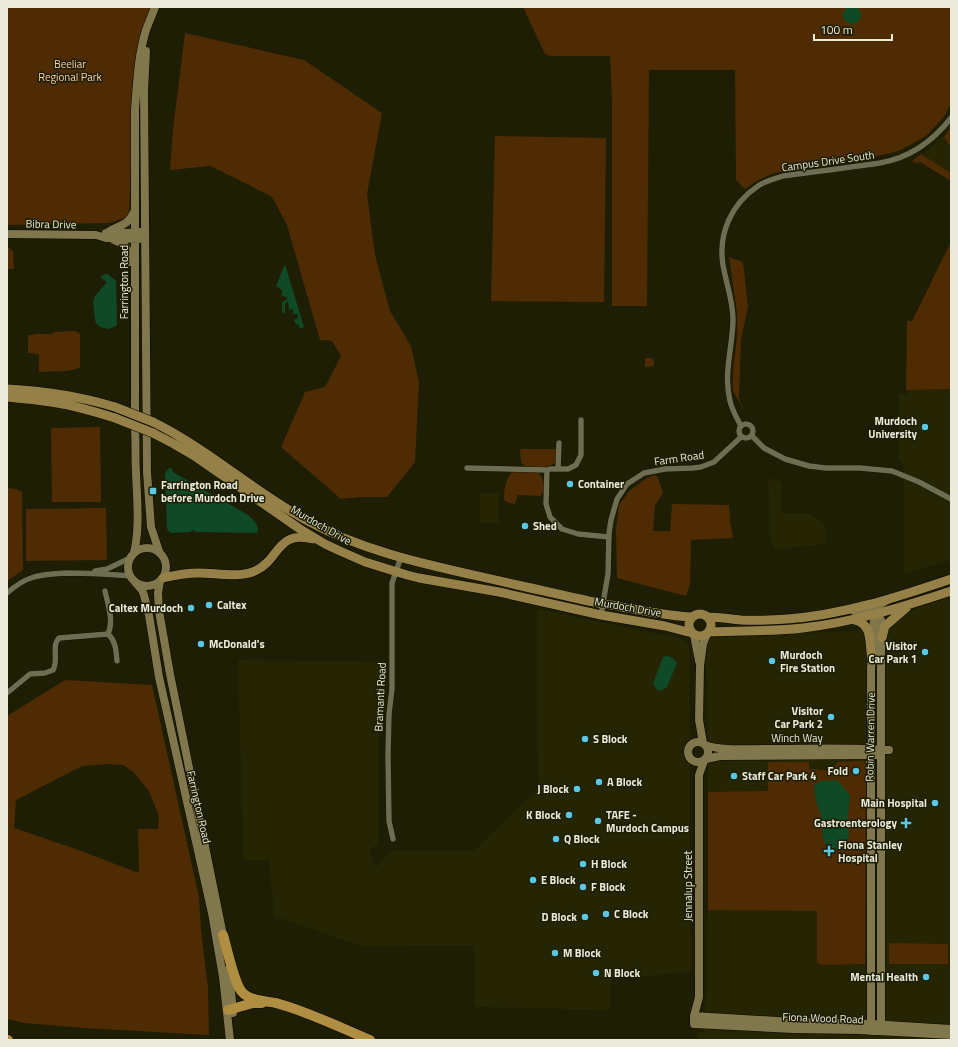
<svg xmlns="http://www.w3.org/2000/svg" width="958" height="1047" font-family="'Titillium Web',sans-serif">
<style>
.built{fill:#252403}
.green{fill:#4e2b03;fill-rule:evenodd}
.water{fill:#0f4925}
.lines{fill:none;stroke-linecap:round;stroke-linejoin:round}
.street-casing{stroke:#090800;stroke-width:6}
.secondary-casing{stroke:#090800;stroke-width:9}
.primary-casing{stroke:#090800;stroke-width:10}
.highway-casing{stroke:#090800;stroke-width:11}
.street{stroke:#6d6d52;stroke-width:5.5}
.secondary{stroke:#81774d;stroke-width:8}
.primary{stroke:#958048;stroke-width:9}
.highway{stroke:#af8d41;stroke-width:10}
.primary-bridge-casing{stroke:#090800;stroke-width:10;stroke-linecap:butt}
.primary-bridge{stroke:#958048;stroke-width:9}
.poi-dot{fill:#5ac8e5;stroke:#1e1e05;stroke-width:1.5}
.labels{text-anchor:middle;stroke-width:3;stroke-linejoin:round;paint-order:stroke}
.park-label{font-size:11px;fill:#fcd2ac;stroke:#1e1e05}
.street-label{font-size:11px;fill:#eaebdb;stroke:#1e1e05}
.poi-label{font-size:11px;font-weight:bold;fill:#eaebdb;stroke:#1e1e05;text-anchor:start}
</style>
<rect width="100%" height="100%" fill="#1e1e05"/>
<!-- built -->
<path class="built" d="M951 124V177L918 159 944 135Z
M951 247V560L904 574V465L899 460V394H907L909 324H912Z
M768 478 782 482 781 510 785 513H806L816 517 825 526V544L775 549 770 540Z
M480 493H499V523H480Z
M951 596V1040H697V1032H705L708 910V767L707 685 704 645 711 636 855 631Z
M537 609 683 639 689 645 691 971 640 977 612 976 610 1010 475 1007 474 945 361 946 274 916 269 860H243L238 660 328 661 380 662 378 843 371 850 372 863 376 867 390 851 475 850 538 789Z"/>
<!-- green -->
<path class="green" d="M7 7H151L145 21 132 82V144L129 217 109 223 7 225Z
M523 7H951V103L944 117 926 136 899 151 877 156 828 163V166L774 173 758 180 745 189 736 180 735 70H649L647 306H612V101L610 56H550L545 54Z
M185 33 304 60 382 113 367 194 375 255 390 311 411 346 419 382 415 462 387 497H360L341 499 281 447 305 392 325 387 341 356 332 341 320 340 287 225 272 197 245 183 210 166 170 170 173 129Z
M951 127V147L944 138Z
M495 136 606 138 604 302 491 301Z
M921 154 951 173V181L920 162 915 163 912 161Z
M951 242V389L906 390 907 321H912Z
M7 246 13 251 14 269H7Z
M729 257 743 262 748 307 741 339 739 399 746 414 733 391V370L737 337V312Z
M73 331 78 332 80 335V367C71 373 50 371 39 372V354L28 353V337L29 335H33L35 334H52L54 332Z
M645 358H652L654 362V365L653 366 645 367Z
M100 427 101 502H52L51 428Z
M520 449H556V462C548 469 534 468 524 466L521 462Z
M535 471C544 476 547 487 541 496L518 495 515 504C511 503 507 503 504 500 504 490 505 480 512 472Z
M655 475 658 477 663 493 655 505 653 531H670L672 504 729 505 730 521 733 538 691 540 690 585 686 596 617 578 616 529 619 505 629 491 647 478Z
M7 488 16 489 22 492 23 570 7 581Z
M106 508 107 560 26 561V509Z
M65 680 152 685 199 897 201 930 208 988 209 1035 84 1028 24 1023 7 1019V716ZM107 764 123 765 133 772 149 791 159 816 158 829H138L139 873 73 848 14 828 16 800 82 766Z
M866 761 865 964 820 965 817 962V911L708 910V792L768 791V762H809V769L831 771 835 768 837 762Z
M890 943 948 944V964H889V944Z"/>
<!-- water -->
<path class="water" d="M843 15a9 9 0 1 1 18 0a9 9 0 1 1-18 0Z
M285 264 304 327 300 329 298 324H296L294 320 298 318 297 314H293V309L289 310 288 301 285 304V314L282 312V302L287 299V297L282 296V290L276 286Z
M105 274H108L112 278H113L116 281 117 324 116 326 109 329 100 327 96 323 95 320 93 302 95 296 107 282 100 277Z
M171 467 173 472 248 515C253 520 261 526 257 533H254L197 532 192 530 190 532 172 533 168 531 167 528 165 474 166 471Z
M666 656C670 656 675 659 677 663L667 687 661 691 657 690 653 683 663 657Z
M837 780 849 794 850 797 847 824 849 835 845 845V849C841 850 838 851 833 849 819 845 823 827 821 816 820 812 818 808 817 804 815 798 814 792 814 786 818 779 830 781 837 780Z"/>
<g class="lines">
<defs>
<path id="street" d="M581 420V455L576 465 568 469H550L547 470 546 504 550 517 562 529 578 534 609 537
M739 431a7 7 0 1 1 14 0a7 7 0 1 1-14 0Z
M741 426C737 418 732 410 730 401 723 373 733 346 733 319 733 301 726 283 723 265 718 234 731 204 758 186 765 181 775 179 783 176 803 173 824 171 844 168 856 166 868 165 880 163 909 158 933 141 951 118
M752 436 764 448 785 459 809 466 826 468H860L892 471 919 482 951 499
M467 468 547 470
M558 469 559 443
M95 571 107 569 130 558
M7 593C14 587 22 581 31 578 42 574 53 574 65 573 87 573 108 574 131 576
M601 615 608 574 609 533 611 520 617 499 627 484 644 473 665 469 693 468 701 467 714 462 741 437
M108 634C116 641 116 651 117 661
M7 693 30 674 45 673 53 670C59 660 51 646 59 638L108 634C114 621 108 605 105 591
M393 839 389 821 388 755 389 714 392 689V583L401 557"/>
<path id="secondary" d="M146 51 144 91 147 472 151 527 159 551
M108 232C120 224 127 227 134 212
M106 233 140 232
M7 234 96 235 106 238 139 239
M114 240C126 243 130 251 130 262
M128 567a19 19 0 1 1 38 0a19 19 0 1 1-38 0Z
M134 553C140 527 137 500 136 473 135 458 136 443 135 429V110C137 83 138 56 146 30 149 22 152 15 155 7
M160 581 158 593 159 611 170 674 224 940
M135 582 142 590 144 595 149 615 159 677 212 913 223 977 230 1040
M854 611C865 610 875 609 881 620V1031
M694 635 699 661
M688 752a10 10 0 1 1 20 0a10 10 0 1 1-20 0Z
M703 743 699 720 700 666 703 644 707 634
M705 745C723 751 744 749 763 749 805 749 847 747 889 750
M706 759 720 756 876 755
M704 761 699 775V997L694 1016V1024L793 1029 859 1030 951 1035
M229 969 233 1013
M694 1016 794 1022 871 1024 951 1029
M871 1031V667C872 660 873 654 874 647 875 631 868 610 886 601"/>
<path id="primary" d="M7 389C45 391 79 396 115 407
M7 397C24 399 41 400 57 403 77 406 96 412 115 418
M153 422C208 449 253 491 306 520 371 556 445 568 517 585 545 591 574 598 603 604 609 605 615 605 621 607 645 611 668 616 692 617
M153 433 174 444 193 455 300 529 325 544 340 551 365 562 407 575 419 578 499 592 601 615 665 626 692 633
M163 578C175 575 187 573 199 573 216 573 240 578 255 571 280 560 276 530 313 539
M689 625a11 11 0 1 1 22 0a11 11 0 1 1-22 0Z
M708 617C719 617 730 619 741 620 756 621 772 620 787 619 844 615 897 597 951 579
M855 620C873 624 869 644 872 659
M709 632C740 630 772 632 803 628 854 622 903 607 951 591
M882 638 885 626 907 607"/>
<path id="highway" d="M223 935C227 948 234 983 242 992 250 1001 266 1001 276 1003 309 1012 339 1027 370 1040
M228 1010 253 1003H262
M7 1040H8"/>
</defs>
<!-- street casing -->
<use href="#street" class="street-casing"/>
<!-- secondary casing -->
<use href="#secondary" class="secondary-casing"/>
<!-- primary casing -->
<use href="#primary" class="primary-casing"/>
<!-- highway casing -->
<use href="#highway" class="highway-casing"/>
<!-- street -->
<use href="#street" class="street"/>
<!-- secondary -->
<use href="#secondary" class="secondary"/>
<!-- primary -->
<use href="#primary" class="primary"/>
<!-- highway -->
<use href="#highway" class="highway"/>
<defs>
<path id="primary-bridge" d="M115 407 153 422
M115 418 153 433"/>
</defs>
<!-- primary-bridge casing -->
<use href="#primary-bridge" class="primary-bridge-casing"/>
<!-- primary-bridge -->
<use href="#primary-bridge" class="primary-bridge"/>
</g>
<!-- markers -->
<g class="poi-dot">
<circle cx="925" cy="427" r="4"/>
<circle cx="570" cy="484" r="4"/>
<rect x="149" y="487" width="8" height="8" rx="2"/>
<circle cx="525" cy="526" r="4"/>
<circle cx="209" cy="605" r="4"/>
<circle cx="191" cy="608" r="4"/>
<circle cx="201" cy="644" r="4"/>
<circle cx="925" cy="652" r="4"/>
<circle cx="772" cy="661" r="4"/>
<circle cx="831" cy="717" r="4"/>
<circle cx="585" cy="739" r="4"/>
<circle cx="856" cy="771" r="4"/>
<circle cx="734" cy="776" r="4"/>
<circle cx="599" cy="782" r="4"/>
<circle cx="577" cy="789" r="4"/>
<circle cx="935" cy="803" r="4"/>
<circle cx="569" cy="815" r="4"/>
<circle cx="598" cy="821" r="4"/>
<path d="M904 817h4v4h4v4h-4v4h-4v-4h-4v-4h4z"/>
<circle cx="556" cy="839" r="4"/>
<path d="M827 845h4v4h4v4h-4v4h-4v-4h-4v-4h4z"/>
<circle cx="583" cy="864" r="4"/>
<circle cx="533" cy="880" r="4"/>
<circle cx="583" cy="887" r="4"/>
<circle cx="606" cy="914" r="4"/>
<circle cx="585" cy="917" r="4"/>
<circle cx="555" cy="953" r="4"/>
<circle cx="596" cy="973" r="4"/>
<circle cx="926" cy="977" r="4"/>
</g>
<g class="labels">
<!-- park labels -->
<g class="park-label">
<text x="70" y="68">Beeliar<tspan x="70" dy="13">Regional Park</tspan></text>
</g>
<!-- street labels -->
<g class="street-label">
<text transform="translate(828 161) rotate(-8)" y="4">Campus Drive South</text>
<text transform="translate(51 224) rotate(1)" y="4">Bibra Drive</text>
<text transform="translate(124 282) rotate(-90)" y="4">Farrington Road</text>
<text transform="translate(679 458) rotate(-8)" y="4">Farm Road</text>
<text transform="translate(321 525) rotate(30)" y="4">Murdoch Drive</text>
<text transform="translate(628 607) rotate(10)" y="4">Murdoch Drive</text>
<text transform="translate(380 697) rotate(-87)" y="4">Bramanti Road</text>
<text transform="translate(870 737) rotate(-89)" y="4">Robin Warren Drive</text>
<text x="797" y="742">Winch Way</text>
<text transform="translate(199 807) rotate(77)" y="4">Farrington Road</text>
<text transform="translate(688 886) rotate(-90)" y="4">Jennalup Street</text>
<text transform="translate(823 1018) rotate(2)" y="4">Fiona Wood Road</text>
</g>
<!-- poi labels -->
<g class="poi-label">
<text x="917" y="425" text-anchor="end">Murdoch<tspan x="917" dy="13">University</tspan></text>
<text x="578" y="488">Container</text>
<text x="161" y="489">Farrington Road<tspan x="161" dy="13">before Murdoch Drive</tspan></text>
<text x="533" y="530">Shed</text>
<text x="217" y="609">Caltex</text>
<text x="183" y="612" text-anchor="end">Caltex Murdoch</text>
<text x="209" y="648">McDonald's</text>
<text x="917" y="650" text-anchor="end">Visitor<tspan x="917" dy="13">Car Park 1</tspan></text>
<text x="780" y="659">Murdoch<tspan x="780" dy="13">Fire Station</tspan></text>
<text x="823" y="715" text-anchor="end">Visitor<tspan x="823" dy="13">Car Park 2</tspan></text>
<text x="593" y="743">S Block</text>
<text x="848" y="775" text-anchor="end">Fold</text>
<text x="742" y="780">Staff Car Park 4</text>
<text x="607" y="786">A Block</text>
<text x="569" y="793" text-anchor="end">J Block</text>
<text x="927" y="807" text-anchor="end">Main Hospital</text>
<text x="561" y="819" text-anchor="end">K Block</text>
<text x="606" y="819">TAFE -<tspan x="606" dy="13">Murdoch Campus</tspan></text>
<text x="897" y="827" text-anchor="end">Gastroenterology</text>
<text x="564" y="843">Q Block</text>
<text x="838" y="849">Fiona Stanley<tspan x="838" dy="13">Hospital</tspan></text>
<text x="591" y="868">H Block</text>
<text x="541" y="884">E Block</text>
<text x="591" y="891">F Block</text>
<text x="614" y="918">C Block</text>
<text x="577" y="921" text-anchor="end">D Block</text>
<text x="563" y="957">M Block</text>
<text x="604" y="977">N Block</text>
<text x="918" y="981" text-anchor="end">Mental Health</text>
</g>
</g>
<!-- border -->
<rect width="958" height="1047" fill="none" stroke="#eaebdb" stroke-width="16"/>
<!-- scale -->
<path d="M814 34v6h78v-6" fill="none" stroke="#eaebdb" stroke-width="2"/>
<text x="820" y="34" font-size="12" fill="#eaebdb" stroke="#1e1e05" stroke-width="3" paint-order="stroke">100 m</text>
</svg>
